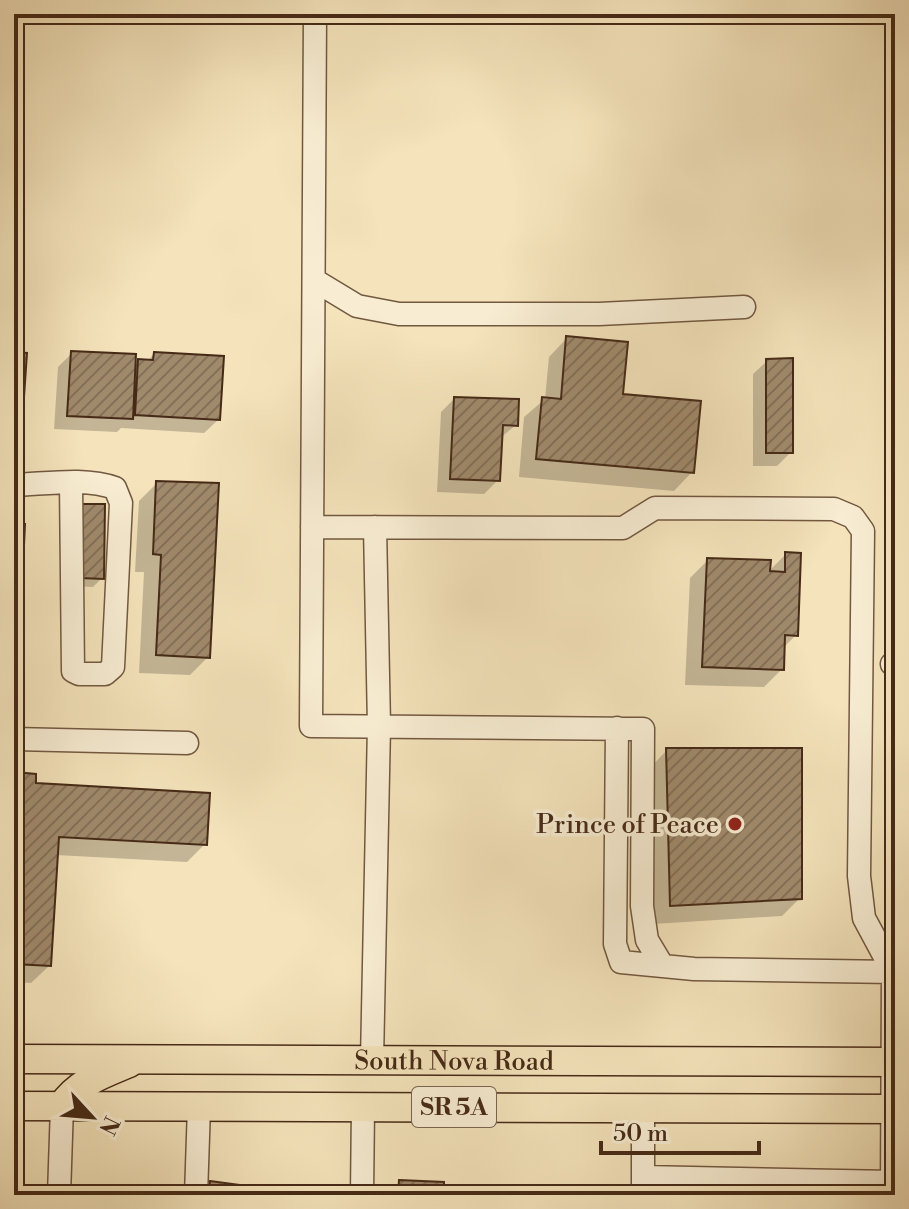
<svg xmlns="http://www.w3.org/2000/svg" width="909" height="1209" font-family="'Libre Bodoni',serif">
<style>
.shadow{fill:#0003}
.building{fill:url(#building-hatch);stroke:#462a17;stroke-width:2}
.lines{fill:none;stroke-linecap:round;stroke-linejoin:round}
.minor-casing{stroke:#725840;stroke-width:25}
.major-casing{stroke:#462a17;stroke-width:31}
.minor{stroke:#f8edd3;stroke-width:22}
.major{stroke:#f4e3bb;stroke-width:28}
.poi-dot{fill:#8f2418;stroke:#f8edd3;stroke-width:3}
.labels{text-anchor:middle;stroke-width:7;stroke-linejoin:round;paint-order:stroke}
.shield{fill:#f8edd3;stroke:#7b644f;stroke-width:2}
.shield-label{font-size:24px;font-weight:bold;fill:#462a17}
.poi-label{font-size:26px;fill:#462a17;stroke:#f8edd3;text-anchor:end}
.street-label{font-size:26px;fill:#462a17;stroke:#f8edd3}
</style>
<defs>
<pattern id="building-hatch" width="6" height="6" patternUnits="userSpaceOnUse" patternTransform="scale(2)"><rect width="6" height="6" fill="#a08a6c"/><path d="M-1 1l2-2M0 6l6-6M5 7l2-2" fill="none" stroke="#847158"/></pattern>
</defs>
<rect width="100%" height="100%" fill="#f4e3bb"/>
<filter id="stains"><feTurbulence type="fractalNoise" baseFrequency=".0025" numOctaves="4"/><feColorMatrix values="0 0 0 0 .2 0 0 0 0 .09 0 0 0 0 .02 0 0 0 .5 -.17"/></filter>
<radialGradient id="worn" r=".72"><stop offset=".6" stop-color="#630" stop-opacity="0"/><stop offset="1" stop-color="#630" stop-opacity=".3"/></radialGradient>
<!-- shadow -->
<path class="shadow" d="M567 338 692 472 674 491 519 477 524 417 545 399 549 357Z
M72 353 134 366 139 361H147L154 354 218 420 204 433 121 428 117 432 54 429 58 367Z
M767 361 791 452 777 466H753V374Z
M454 399 516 425 500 438 498 480 484 494 437 492 441 412Z
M157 483 208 657 190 675 139 673 144 572H135L139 501Z
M73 515 102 578 93 587 72 586Z
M786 554 796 635 783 648 782 669 764 687 685 685 690 578 708 560 768 572Z
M667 750 800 898 782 916 653 924 649 769Z
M14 774 34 784 205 844 187 862 56 855 50 965 31 983 14 982Z
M400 1182 442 1195H387Z"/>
<!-- building -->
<path class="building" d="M566 336 628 342 623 394 701 401 694 473 536 459 542 397 561 399Z
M71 351 136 354 133 419 67 416Z
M14 352 27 353 21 441H14Z
M154 352 224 356 220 420 135 415 138 359 153 360Z
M793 358V453H766V359Z
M454 397 519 399 518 426 503 425 500 481 450 479Z
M156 481 219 483 210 658 156 655 161 555 153 554Z
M81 504H105L104 579 80 578Z
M14 523 25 524 19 651H14Z
M785 552 801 553 798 636 785 635 784 670 702 667 707 558 771 560 770 571 785 572Z
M666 748H802V899L670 906Z
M14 772 36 774V783L210 793 207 845 59 837 51 966 14 964Z
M399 1180 444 1182V1195H398Z
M210 1181 248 1186 247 1195H208Z
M14 1187 40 1190V1195H14Z
M656 1187 825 1195H655Z
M83 1188 122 1192V1195H83Z"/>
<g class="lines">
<defs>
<path id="minor" d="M315 14 311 726 643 729 642 906 647 940 662 965
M314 280 357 306 399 314H599L744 307
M14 485C46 484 85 477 115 488L121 503 113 667 105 674H79L73 671 71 483
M312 527 623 528 655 508 834 509 853 517 863 531 859 876 864 918 893 972
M892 664H895
M617 728 615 944 621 962 694 969 893 972 892 1195
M14 739 187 743
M372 1060 379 726 375 527
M643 1177 893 1182
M59 1195 62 1106
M196 1195 199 1107
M362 1195 363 1107
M643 1195V1108"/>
<g id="major">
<path id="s1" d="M14 1059 895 1062"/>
<path d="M14 1106 895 1109"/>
<path d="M62 1106C78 1082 103 1074 129 1063"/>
</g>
</defs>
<!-- minor casing -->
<use href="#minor" class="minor-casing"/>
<!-- major casing -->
<use href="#major" class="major-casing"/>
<!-- minor -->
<use href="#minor" class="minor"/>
<!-- major -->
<use href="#major" class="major"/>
</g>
<!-- markers -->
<circle class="poi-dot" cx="735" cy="824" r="8"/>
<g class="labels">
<!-- shield labels -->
<rect class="shield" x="412" y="1087" width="84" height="40" rx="6"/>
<g class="shield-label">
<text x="454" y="1115">SR 5A</text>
</g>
<!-- poi labels -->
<g class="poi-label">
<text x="719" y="833">Prince of Peace</text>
</g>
<!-- street labels -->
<g class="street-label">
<text dy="9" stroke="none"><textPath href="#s1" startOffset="440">South Nova Road</textPath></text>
</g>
</g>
<!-- margin -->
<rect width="909" height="1209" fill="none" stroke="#f4e3bb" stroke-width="48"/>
<rect x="16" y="16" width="877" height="1177" fill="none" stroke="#462a17" stroke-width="4"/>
<rect x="24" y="24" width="861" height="1161" fill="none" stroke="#462a17" stroke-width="2"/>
<!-- north arrow -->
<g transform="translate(92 1117) rotate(116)" stroke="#f8edd3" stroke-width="6" paint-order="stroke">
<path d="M0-6L14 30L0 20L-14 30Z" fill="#462a17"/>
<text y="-12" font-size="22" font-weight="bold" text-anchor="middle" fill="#462a17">N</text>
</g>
<!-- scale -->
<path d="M601 1141v12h158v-12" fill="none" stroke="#462a17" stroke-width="4"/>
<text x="613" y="1141" font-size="24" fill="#462a17" stroke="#f8edd3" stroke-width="6" paint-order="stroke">50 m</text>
<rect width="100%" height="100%" filter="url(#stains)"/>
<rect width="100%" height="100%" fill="url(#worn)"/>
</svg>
